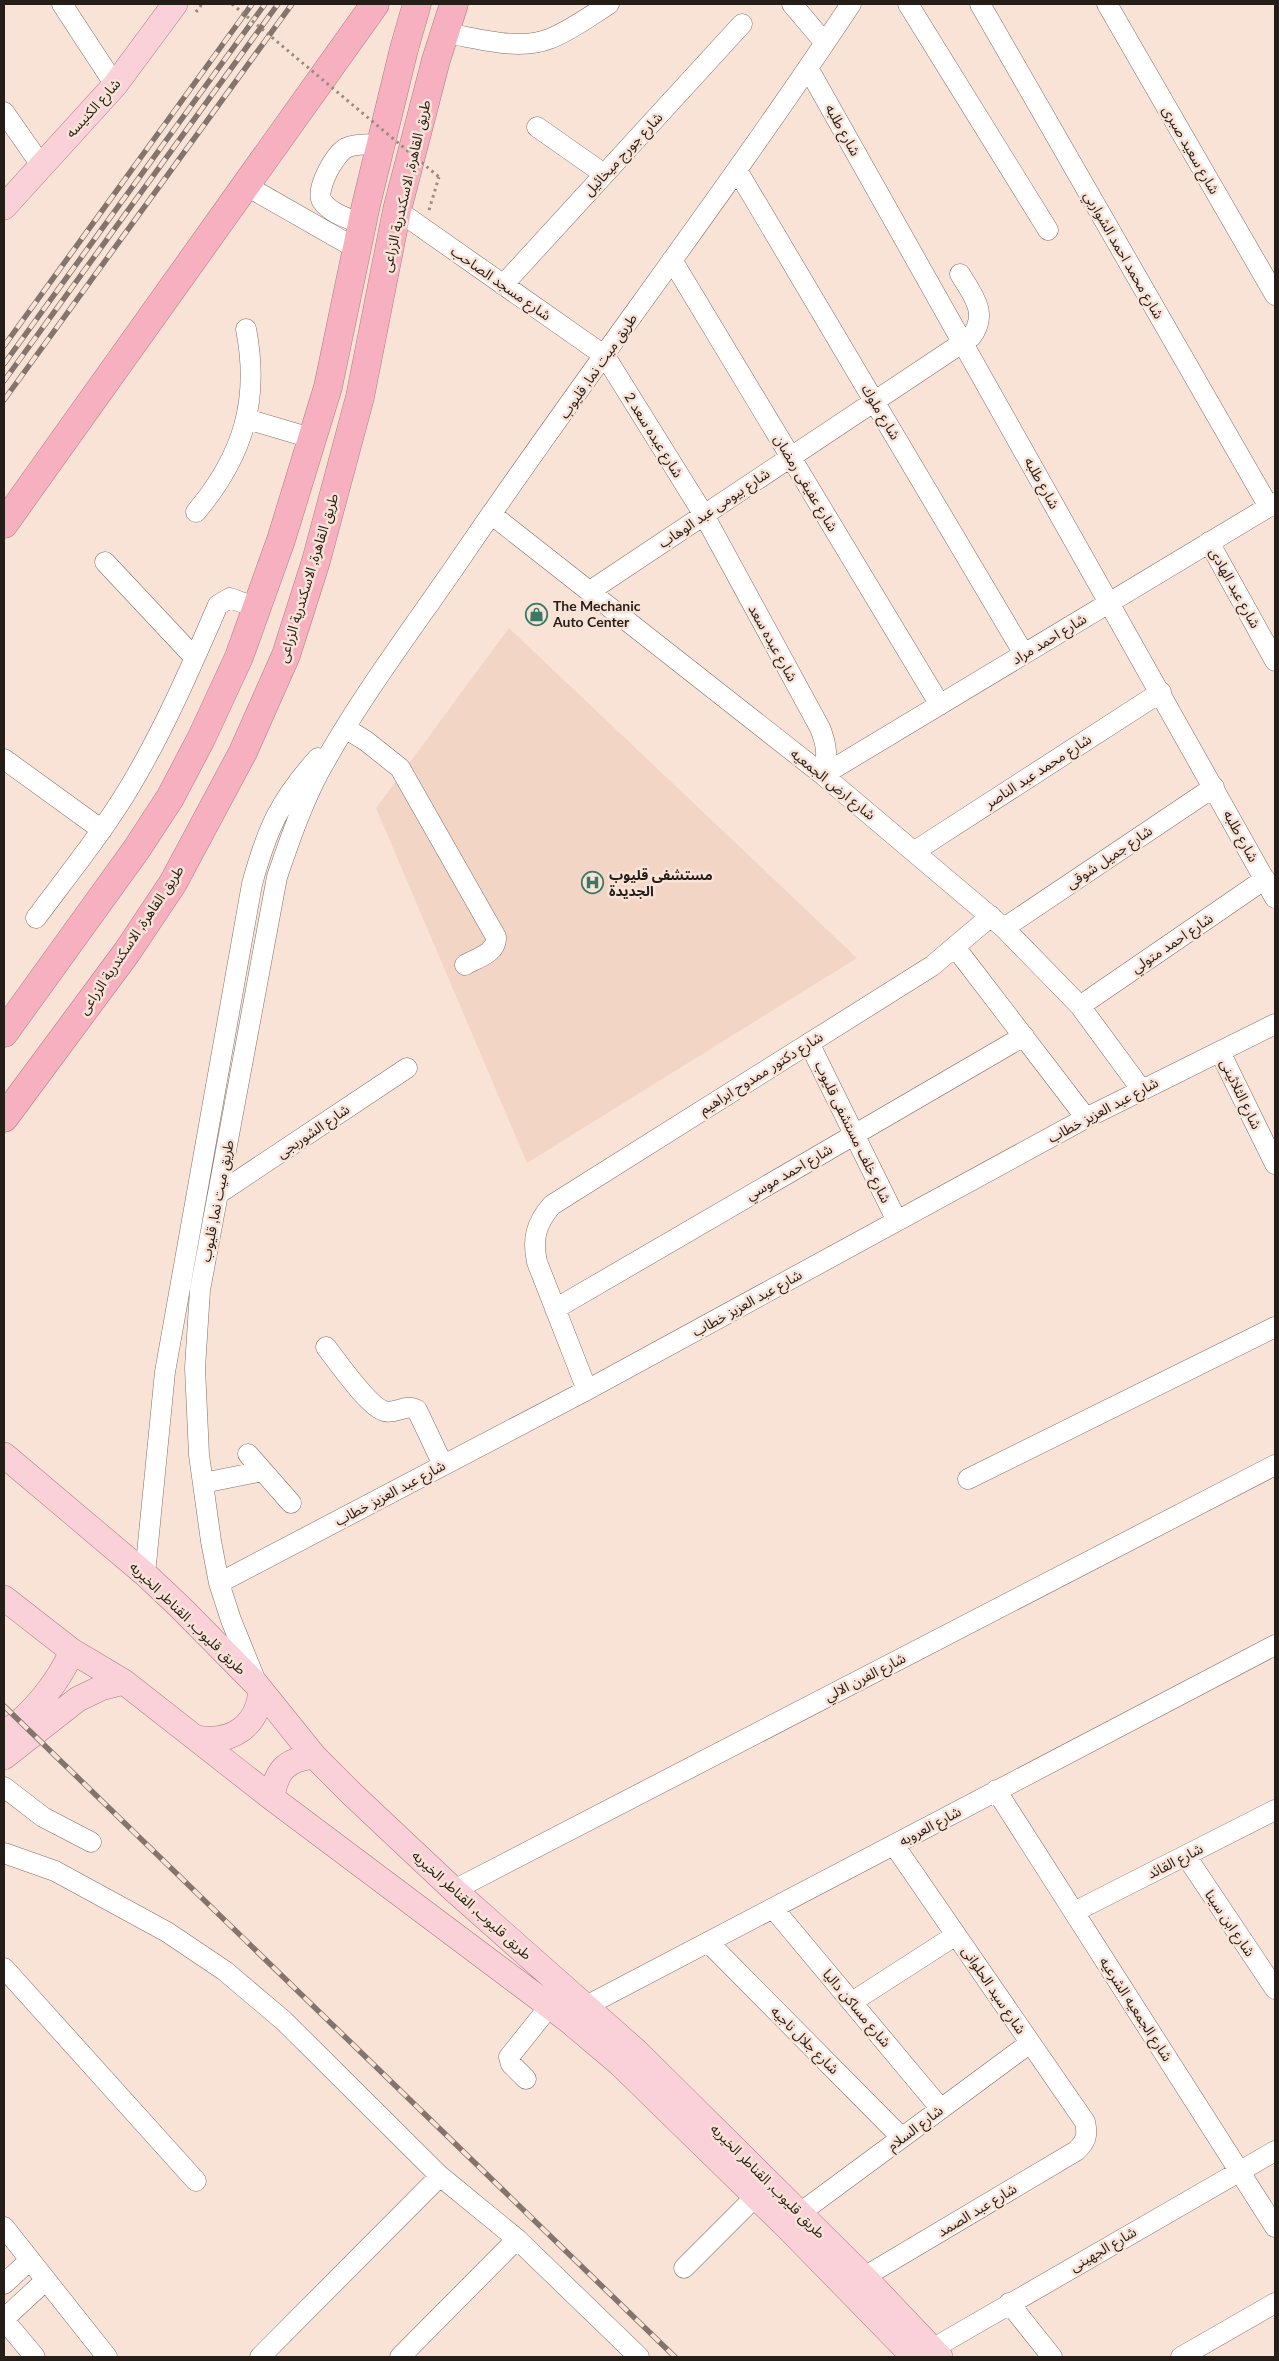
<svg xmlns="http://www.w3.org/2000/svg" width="1279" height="2361" font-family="Lato,'Noto Sans Arabic',sans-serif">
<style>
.built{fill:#f3d5c6}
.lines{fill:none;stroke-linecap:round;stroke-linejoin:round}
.minor-casing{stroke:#826e64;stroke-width:21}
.major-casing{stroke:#ac7d85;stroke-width:26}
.highway-casing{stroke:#ac7d85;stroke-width:29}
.path{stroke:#998a81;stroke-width:3;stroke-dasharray:2.5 4;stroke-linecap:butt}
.minor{stroke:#fff;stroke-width:20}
.major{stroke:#fad0d9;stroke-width:25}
.highway{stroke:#f6b0bf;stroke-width:28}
.rail-casing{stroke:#83756d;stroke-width:5.5}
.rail{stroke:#f9e3d7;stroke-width:4;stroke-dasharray:11;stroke-linecap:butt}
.path-bridge{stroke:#998a81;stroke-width:3;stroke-dasharray:2.5 4;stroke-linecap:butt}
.labels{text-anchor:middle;stroke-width:5;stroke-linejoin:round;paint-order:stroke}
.street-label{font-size:14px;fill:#241d18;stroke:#f9e3d7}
.poi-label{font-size:14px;font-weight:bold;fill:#241d18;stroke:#f9e3d7;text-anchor:start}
</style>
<rect width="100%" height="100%" fill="#f9e3d7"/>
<!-- built -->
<path class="built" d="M509 628 857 958 527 1163 376 808Z"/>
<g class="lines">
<defs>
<path id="minor" d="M62 4 115 85
M792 4 825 43
M908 4 1048 230
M980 4 1269 507
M1107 4 1275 295
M445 33C477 38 518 51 549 39 570 31 590 16 609 4
M808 68 1275 898
M4 112 41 165
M537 127 604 174
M737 170 1024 654
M245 185 357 249
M397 210 605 356 704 515 820 728C827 745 828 757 823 775
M362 224C348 218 331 214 322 201 315 189 335 154 346 148 356 143 370 145 381 144
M672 260 940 705
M503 285 742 24
M247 419 311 438
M196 512C243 456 260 401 246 329
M491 514 823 775 1004 928 1080 1006 1141 1089
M1209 542 1275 661
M105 562 194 657
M590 591 971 337C989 314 973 295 960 274
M345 728 366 741 400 768 496 937C497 953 477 958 465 965
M4 759 102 830
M823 775 1275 503
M915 851 1161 692
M36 918C68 875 102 833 129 788 164 730 191 667 218 605L230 598 257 608
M1004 928 1214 787
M955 947 1086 1118
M1080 1006 1265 879
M809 1043 897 1221
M1220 1052 1275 1164
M218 1194 407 1068
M555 1309 1024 1036
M326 1347C337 1361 368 1406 384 1411 396 1415 405 1403 417 1410L443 1465
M587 1390 537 1262C532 1239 536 1223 552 1205L932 966 991 916
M248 1454 291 1503
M968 1479 1275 1327
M203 1483 263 1471
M145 1574 165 1372 252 884C267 829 280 800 318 758
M219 1583 587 1390 1086 1118 1275 1024
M255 1679 231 1620 219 1583 211 1541 199 1455 195 1368 200 1290 277 877C289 842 301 807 318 774 360 697 414 627 463 555 590 369 727 191 851 4
M4 1787 43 1817 91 1842
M996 1790 1275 2227
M4 1853 55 1871 167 1932 225 1971 284 2021 440 2176 517 2239 639 2357
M1186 1856 1275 1989
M454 1890 1275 1465
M773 1908 941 2109
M1074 1912 1275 1810
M708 1942 902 2138
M4 1968 196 2181
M852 2002 956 1935
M586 2006 1275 1645
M526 2079 511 2064 509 2057 549 2007
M800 2213 1030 2043
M4 2227 107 2357
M684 2268 756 2196
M864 2277 1076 2151C1086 2142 1088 2135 1085 2122L894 1845
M4 2284 30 2260
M1009 2303 1052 2357
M4 2319 46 2280
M4 2320 35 2357
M932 2349 1275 2151
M260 2357 440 2176
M400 2357 517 2239
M1181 2357 1275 2303"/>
<path id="major" d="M4 207 115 85 175 4
M4 1455 145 1574 181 1608 256 1684 314 1756 353 1795 454 1890 636 2051 864 2277 940 2357
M4 1598 72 1651 124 1682 272 1798 568 2020 619 2063 787 2227 914 2357
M4 1733C31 1717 60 1680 72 1651
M197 1738C232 1744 258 1726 261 1690
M4 1757 78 1699 101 1688 124 1682
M272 1798C276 1770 286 1760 314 1756"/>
<path id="highway" d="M4 524 375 4
M4 1033 136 850 170 798 201 739 239 657 281 540 328 387 366 205 404 49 417 4
M4 1118 127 952 173 883 243 752 286 655 316 561 360 397 397 210 436 60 454 4"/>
</defs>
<!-- minor casing -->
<use href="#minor" class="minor-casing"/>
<!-- major casing -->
<use href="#major" class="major-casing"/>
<!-- highway casing -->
<use href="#highway" class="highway-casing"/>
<!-- path -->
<path class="path" d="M196 12 202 4
M429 210 439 177"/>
<!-- minor -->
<use href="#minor" class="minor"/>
<!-- major -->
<use href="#major" class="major"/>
<!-- highway -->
<use href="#highway" class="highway"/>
<defs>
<path id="rail" d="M4 346 252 4
M4 364 265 4
M4 381 278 4
M4 400 292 4
M4 1706 675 2357"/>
</defs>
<!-- rail casing -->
<use href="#rail" class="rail-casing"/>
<!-- rail -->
<use href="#rail" class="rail"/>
<!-- path-bridge -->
<path class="path-bridge" d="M232 4 439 177"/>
</g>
<!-- icons -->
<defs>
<symbol id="shop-ring" viewBox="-11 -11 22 22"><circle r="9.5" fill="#f9e3d7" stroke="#3a7965" stroke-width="1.5"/><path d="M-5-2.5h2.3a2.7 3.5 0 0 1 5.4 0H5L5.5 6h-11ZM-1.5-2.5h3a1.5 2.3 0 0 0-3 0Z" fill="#3a7965"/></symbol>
<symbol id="hospital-ring" viewBox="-11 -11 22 22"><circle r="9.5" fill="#f9e3d7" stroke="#3a7965" stroke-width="1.5"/><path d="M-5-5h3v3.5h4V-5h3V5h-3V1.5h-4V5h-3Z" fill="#3a7965"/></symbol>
</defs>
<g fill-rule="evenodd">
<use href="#shop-ring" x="524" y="602" width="25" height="25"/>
<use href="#hospital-ring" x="580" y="870" width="25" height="25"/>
</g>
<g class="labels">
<!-- street labels -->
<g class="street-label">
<text transform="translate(93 108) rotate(-48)" y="5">شارع الكنيسه</text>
<text transform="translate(843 130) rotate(61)" y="5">شارع طلبه</text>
<text transform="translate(1191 150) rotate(60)" y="5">شارع سعيد صبرى</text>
<text transform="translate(623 154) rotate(-47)" y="5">شارع جورج ميخائيل</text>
<text transform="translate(406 186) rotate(-77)" y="5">طريق القاهرة, الاسكندرية الزراعى</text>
<text transform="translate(1124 255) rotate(60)" y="5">شارع محمد احمد الشواربي</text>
<text transform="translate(501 283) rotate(35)" y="5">شارع مسجد الصاحب</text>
<text transform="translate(598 366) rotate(-55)" y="5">طريق ميت نما, قليوب</text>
<text transform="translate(881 412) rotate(59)" y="5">شارع ملوك</text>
<text transform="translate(654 435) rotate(58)" y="5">شارع عبده سعد 2</text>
<text transform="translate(806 483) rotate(59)" y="5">شارع عفيفى رمضان</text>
<text transform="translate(1042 483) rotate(61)" y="5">شارع طلبه</text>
<text transform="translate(714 508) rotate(-34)" y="5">شارع بيومى عبد الوهاب</text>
<text transform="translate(308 578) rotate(-73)" y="5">طريق القاهرة, الاسكندرية الزراعى</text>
<text transform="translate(1235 588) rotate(61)" y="5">شارع عبد الهادى</text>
<text transform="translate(1049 639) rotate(-31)" y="5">شارع احمد مراد</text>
<text transform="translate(773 643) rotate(61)" y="5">شارع عبده سعد</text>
<text transform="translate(1038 771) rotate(-33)" y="5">شارع محمد عبد الناصر</text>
<text transform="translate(833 784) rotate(39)" y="5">شارع ارض الجمعيه</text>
<text transform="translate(1241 836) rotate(61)" y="5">شارع طلبه</text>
<text transform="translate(1109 857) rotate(-34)" y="5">شارع جميل شوقى</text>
<text transform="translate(131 940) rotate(-56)" y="5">طريق القاهرة, الاسكندرية الزراعى</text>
<text transform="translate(1172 943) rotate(-34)" y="5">شارع احمد متولي</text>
<text transform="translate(761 1073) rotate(-32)" y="5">شارع دكتور ممدوح ابراهيم</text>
<text transform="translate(1241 1094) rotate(64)" y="5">شارع الثلاثينى</text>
<text transform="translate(1103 1110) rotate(-28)" y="5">شارع عبد العزيز خطاب</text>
<text transform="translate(313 1131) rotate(-34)" y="5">شارع الشوربجى</text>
<text transform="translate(853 1132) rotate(64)" y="5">شارع خلف مستشفى قليوب</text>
<text transform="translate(789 1172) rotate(-30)" y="5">شارع احمد موسي</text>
<text transform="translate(217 1201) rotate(-79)" y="5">طريق ميت نما, قليوب</text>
<text transform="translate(747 1303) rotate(-29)" y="5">شارع عبد العزيز خطاب</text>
<text transform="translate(390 1493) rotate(-28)" y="5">شارع عبد العزيز خطاب</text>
<text transform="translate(188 1618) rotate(44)" y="5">طريق قليوب, القناطر الخيريه</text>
<text transform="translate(865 1677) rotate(-27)" y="5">شارع الفرن الالي</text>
<text transform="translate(930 1826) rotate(-28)" y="5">شارع العروبه</text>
<text transform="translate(1175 1861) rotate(-27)" y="5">شارع القائد</text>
<text transform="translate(472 1905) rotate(42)" y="5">طريق قليوب, القناطر الخيريه</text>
<text transform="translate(1230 1923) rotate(56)" y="5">شارع ابن سينا</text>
<text transform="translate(994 1990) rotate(56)" y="5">شارع سيد الحلوانى</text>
<text transform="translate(857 2008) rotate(50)" y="5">شارع مساكن داليا</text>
<text transform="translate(1136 2009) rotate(57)" y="5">شارع الجمعيه الشرعيه</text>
<text transform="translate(805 2040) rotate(45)" y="5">شارع جلال ناجيه</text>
<text transform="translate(915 2128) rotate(-37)" y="5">شارع السلام</text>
<text transform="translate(768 2181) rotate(45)" y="5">طريق قليوب, القناطر الخيريه</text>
<text transform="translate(977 2210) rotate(-31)" y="5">شارع عبد الصمد</text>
<text transform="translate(1103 2249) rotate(-30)" y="5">شارع الجهينى</text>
</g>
<!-- poi labels -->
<g class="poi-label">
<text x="553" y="611">The Mechanic<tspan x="553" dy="16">Auto Center</tspan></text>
<text x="609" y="880">مستشفى قليوب<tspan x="609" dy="16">الجديدة</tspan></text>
</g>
</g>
<!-- border -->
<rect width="1279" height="2361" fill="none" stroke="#241d18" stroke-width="10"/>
</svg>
